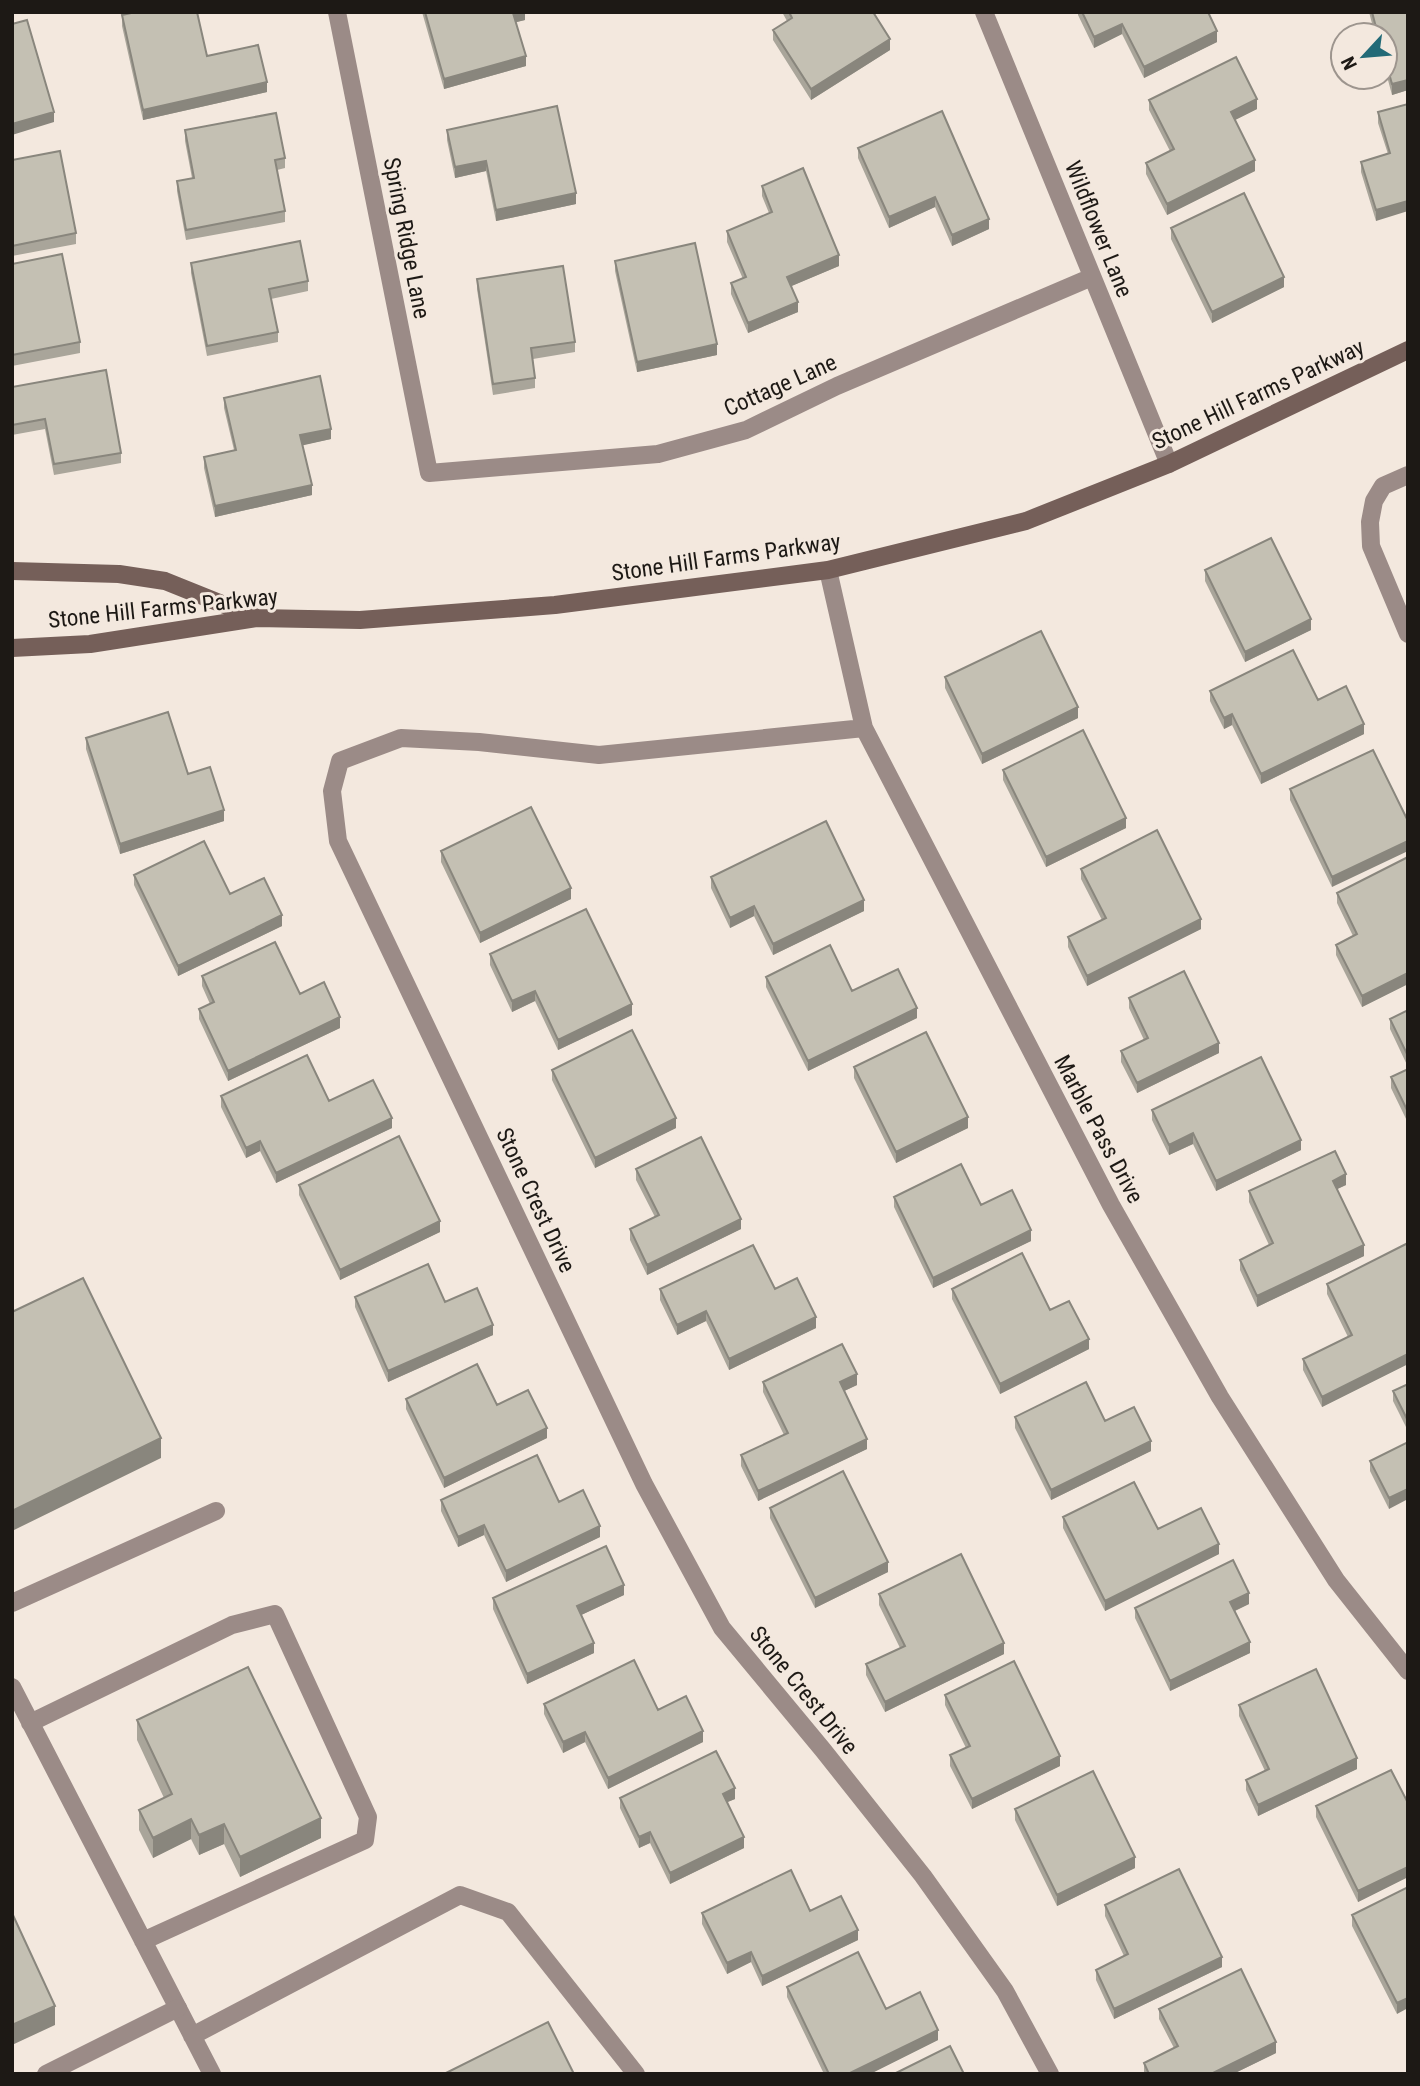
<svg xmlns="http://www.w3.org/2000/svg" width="1420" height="2086" font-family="'Roboto Condensed',sans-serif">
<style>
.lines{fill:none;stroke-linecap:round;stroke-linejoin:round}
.lane{stroke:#9b8b87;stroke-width:18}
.street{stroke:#9b8b87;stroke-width:18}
.secondary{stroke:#755f59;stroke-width:18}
.wall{fill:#a9a59a}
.shaded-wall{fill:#89867d}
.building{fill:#c4c0b3;stroke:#89867d;stroke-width:2}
.labels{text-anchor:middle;stroke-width:6;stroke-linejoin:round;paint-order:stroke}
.street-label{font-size:23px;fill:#1d1915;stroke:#f3e8de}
</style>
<rect width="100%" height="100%" fill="#f3e8de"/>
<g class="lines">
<!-- lane -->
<path class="lane" d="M12 1603 216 1511
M12 1687 212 2074
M30 1723 232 1625 275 1614 368 1817 365 1840 143 1941
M192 2036 460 1895 508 1912 636 2074"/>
<!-- street -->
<path class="street" d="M337 12 429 473 658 454 746 430 837 386 1092 277
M984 12 1169 464
M1408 475 1383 486 1374 501 1370 522 1371 546 1408 634
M828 570 864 728 1111 1205 1220 1397 1336 1580 1408 1671
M864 728 599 755 479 742 401 738 340 761 332 791 338 841 644 1484 722 1628 823 1750 923 1876 1005 1991 1050 2074
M46 2074 178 2008"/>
<!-- secondary -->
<path class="secondary" d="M12 571 119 574 165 581 257 618
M12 648 90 644 257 618 360 620 555 605 828 570 1026 521 1169 464 1408 350"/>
</g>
<!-- wall -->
<path class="wall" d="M422 12H525V20L516 22 526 66 444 89Z
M782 12H873L890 50 811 100 773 40V30L787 21Z
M1078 12H1208L1217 42 1144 78 1122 34 1094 48 1078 15Z
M1369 12H1408V90L1392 95 1385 69V35H1375Z
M122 15 207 56 267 92 143 120 122 26Z
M1149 100 1257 109 1235 120 1255 171 1167 215 1146 174V163L1170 151 1149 110Z
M1408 104 1376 221 1361 172V162L1388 154 1378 123V112Z
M185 130 285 158V168L277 170 285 211V222L186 240 177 191V181L192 178 185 141Z
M447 130 576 204 496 221 486 171 455 178 447 140Z
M858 148 989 229 952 246 935 207 889 228 858 158Z
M12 160 76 233V244L12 256Z
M762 186 839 266 791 286 798 312 748 333 731 294V283L743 279 727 242V231L769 213 762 196Z
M1171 228 1284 287 1212 323 1171 239Z
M615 261 717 355 637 372 615 271Z
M191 263 308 281V291L271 299 278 332V342L207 356 191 273Z
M12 264 80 342V353L12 366Z
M477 279 575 342V352L533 359 535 378V388L493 395 477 289Z
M12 387 121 453V463L54 475 45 429 12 435Z
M224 398 331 439 302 445 312 495 215 517 204 468V457L234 450 224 408Z
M1205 570 1311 630 1245 662 1205 581Z
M945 677 1078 718 982 764 945 688Z
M1210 691 1318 700 1364 734 1261 784 1232 725 1224 729 1210 701Z
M86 738 188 774 224 821 120 854 86 749Z
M1373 750 1332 887 1290 800V789Z
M1003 770 1126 828 1046 867 1003 780Z
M441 851 571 899 480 943 441 862Z
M1408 857V984L1362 1007 1336 955V945L1353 936 1337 903V893Z
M1081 869 1201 929 1087 986 1068 947V937L1102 920 1081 879Z
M134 875 230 894 282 926 178 976 134 885Z
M711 877 864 911 773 955 754 916 730 928 711 888Z
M490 954 632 1015 558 1050 535 1001 512 1012 490 965Z
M202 976 340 1028 228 1081 199 1019V1009L210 1004 202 986Z
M766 977 852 991 917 1018 808 1071 766 987Z
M1129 998 1219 1053 1137 1093 1121 1062V1051L1144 1040 1129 1008Z
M1408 1010V1067L1390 1029V1019Z
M854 1067 968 1128 896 1163 854 1078Z
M1408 1069V1123L1391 1088V1077Z
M552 1070 676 1128 595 1168 552 1080Z
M221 1096 329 1101 392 1128 276 1183 260 1151 246 1158 221 1107Z
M1152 1110 1301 1150 1216 1191 1193 1144 1169 1155 1152 1120Z
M636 1169 741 1229 647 1275 630 1240V1229L655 1217 636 1180Z
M299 1185 440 1232 340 1280 299 1195Z
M1346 1185 1337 1189 1364 1256 1257 1307 1240 1270V1260L1269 1245 1249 1202V1191Z
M894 1197 1031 1241 933 1288 894 1207Z
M1408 1243V1364L1322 1407 1303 1370V1359L1348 1337 1327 1294V1284Z
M660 1289H775L816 1328 729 1370 706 1321 677 1335 660 1300Z
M952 1289 1050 1310 1089 1349 1000 1394 952 1299Z
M355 1297 445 1302 493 1335 388 1382 355 1307Z
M763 1382 857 1385 844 1391 867 1449 758 1501 741 1466V1455L784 1435 763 1392Z
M1408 1384V1431L1393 1401V1391Z
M406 1399 497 1405 547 1438 444 1488 406 1409Z
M1015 1417 1105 1421 1151 1451 1051 1500 1015 1428Z
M1408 1442 1389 1509 1370 1471V1461Z
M441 1500 559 1502 600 1537 506 1582 484 1535 458 1547 441 1511Z
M770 1508 888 1572 815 1608 770 1518Z
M1063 1517 1158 1529 1219 1554 1105 1611 1063 1528Z
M879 1594 1004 1654 885 1712 866 1675V1664L900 1648 879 1605Z
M624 1595 581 1615 594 1653 527 1684 493 1609V1598Z
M1249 1604 1235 1611 1250 1653 1170 1691 1135 1618V1608Z
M945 1695 1060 1766 972 1809 950 1766V1755L966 1748 945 1705Z
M544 1704 658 1710 703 1742 608 1789 585 1742 563 1753 544 1714Z
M1239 1705 1357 1769 1258 1816 1246 1790V1780L1265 1771 1239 1716Z
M137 1720 321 1838 240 1877 224 1844 199 1855 191 1839 153 1858 139 1830V1810L164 1798 137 1740Z
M620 1798 735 1799 727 1802 744 1848 670 1884 650 1843 639 1848 620 1808Z
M1408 1803V1877L1358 1902 1316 1817V1806Z
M1015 1809 1135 1868 1057 1906 1015 1820Z
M1408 1887 1397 2014 1352 1926V1915Z
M1105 1905 1222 1967 1114 2019 1096 1980V1970L1124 1956 1105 1916Z
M810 1911 858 1940 762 1986 751 1962 727 1974 702 1924V1913Z
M787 1987 886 2009 938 2040 870 2074H824L787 1997Z
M1159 2009 1276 2053 1233 2074H1144V2063L1174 2048 1159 2019Z"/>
<!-- shaded-wall -->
<path class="shaded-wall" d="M515 12H525V20L513 23V13Z
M1122 24V34L1094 48V37Z
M1217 31V42L1144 78V67Z
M890 39V50L811 100V89Z
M526 56V66L444 89V79Z
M1408 80V90L1392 95V84Z
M267 82V92L143 120V110Z
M1257 99V109L1231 122V112Z
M54 112V122L12 135V124Z
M1255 160V171L1167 215V204Z
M486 161V171L455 178V167Z
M576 193V204L496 221V210Z
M935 197V207L889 228V217Z
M1408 201V211L1376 221V210Z
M989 219V229L952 246V235Z
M839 255V266L787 288V277Z
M1284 277V287L1212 323V312Z
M798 302V312L748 333V323Z
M717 344V355L637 372V362Z
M331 429V439L300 446V435Z
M312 485V495L215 517V506Z
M1311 619V630L1245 662V652Z
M1078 707V718L982 764V754Z
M1232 714V725L1224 729V718Z
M1364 724V734L1261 784V774Z
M224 810V821L120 854V844Z
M1126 818V828L1046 867V857Z
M1408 841V851L1332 887V877Z
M571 888V899L480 943V933Z
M864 900V911L773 955V944Z
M754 906V916L730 928V918Z
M282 915V926L178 976V966Z
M1201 919V929L1087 986V976Z
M1408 973V984L1362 1007V996Z
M535 991V1001L512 1012V1001Z
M632 1004V1015L558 1050V1040Z
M917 1008V1018L808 1071V1061Z
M340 1017V1028L228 1081V1071Z
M1219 1043V1053L1137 1093V1083Z
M968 1117V1128L896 1163V1152Z
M392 1118V1128L276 1183V1173Z
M676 1118V1128L595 1168V1158Z
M1193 1133V1144L1169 1155V1145Z
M1301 1140V1150L1216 1191V1181Z
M260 1141V1151L246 1158V1148Z
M1346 1174V1185L1333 1191V1181Z
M741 1219V1229L647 1275V1265Z
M440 1221V1232L340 1280V1270Z
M1031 1230V1241L933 1288V1278Z
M1364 1245V1256L1257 1307V1296Z
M706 1311V1321L677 1335V1325Z
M816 1317V1328L729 1370V1359Z
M493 1325V1335L388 1382V1371Z
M1089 1339V1349L1000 1394V1384Z
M1408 1354V1364L1322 1407V1397Z
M857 1374V1385L840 1393V1382Z
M547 1428V1438L444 1488V1478Z
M161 1438V1458L12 1531V1511Z
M867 1439V1449L758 1501V1491Z
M1151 1441V1451L1051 1500V1490Z
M1408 1489V1499L1389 1509V1498Z
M484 1525V1535L458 1547V1537Z
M600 1526V1537L506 1582V1571Z
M1219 1544V1554L1105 1611V1601Z
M888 1562V1572L815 1608V1598Z
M624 1585V1595L577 1617V1606Z
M1249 1593V1604L1230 1613V1602Z
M1250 1642V1653L1170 1691V1681Z
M594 1643V1653L527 1684V1674Z
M1004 1643V1654L885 1712V1702Z
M703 1731V1742L608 1789V1778Z
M585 1732V1742L563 1753V1742Z
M1060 1756V1766L972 1809V1799Z
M1357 1758V1769L1258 1816V1805Z
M735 1788V1799L723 1804V1794Z
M321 1818V1838L240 1877V1857Z
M191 1819V1839L153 1858V1838Z
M224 1824V1844L199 1855V1835Z
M650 1832V1843L639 1848V1837Z
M744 1837V1848L670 1884V1873Z
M1135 1857V1868L1057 1906V1895Z
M1408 1867V1877L1358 1902V1891Z
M858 1930V1940L762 1986V1976Z
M751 1952V1962L727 1974V1963Z
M1222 1957V1967L1114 2019V2009Z
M1408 1998V2008L1397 2014V2003Z
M55 2006V2025L12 2045V2025Z
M938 2030V2040L870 2074H848Z
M1276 2042V2053L1233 2074H1211Z"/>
<!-- building -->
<path class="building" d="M136 12H197L207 56 258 45 267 82 143 110 122 15Z
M425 12H515L513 13 526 56 444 79Z
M789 12H873L890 39 811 89 773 30 792 18Z
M1082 12H1208L1217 31 1144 67 1122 24 1094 37Z
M1372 12H1408V80L1392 84 1385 59V35H1378Z
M27 20 54 112 12 124V24Z
M1236 57 1257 99 1231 112 1255 160 1167 204 1146 163 1174 149 1149 100Z
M1408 104V201L1376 210 1361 162 1390 153 1378 112Z
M557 106 576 193 496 210 486 161 455 167 447 130Z
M942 111 989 219 952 235 935 197 889 217 858 148Z
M276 113 285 158 275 160 285 211 186 230 177 181 194 178 185 130Z
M60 151 76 233 12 246V160Z
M803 168 839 255 787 277 798 302 748 323 731 283 746 277 727 231 772 212 762 186Z
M1244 193 1284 277 1212 312 1171 228Z
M300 241 308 281 269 289 278 332 207 346 191 263Z
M695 243 717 344 637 362 615 261Z
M62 254 80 342 12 355V264Z
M563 266 575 342 531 348 535 378 493 384 477 279Z
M106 370 121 453 54 464 45 419 12 425V387Z
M320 376 331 429 300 435 312 485 215 506 204 457 236 450 224 398Z
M1271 538 1311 619 1245 652 1205 570Z
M1041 631 1078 707 982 754 945 677Z
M1293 650 1318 700 1346 686 1364 724 1261 774 1232 714 1224 718 1210 691Z
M168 712 188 774 210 767 224 810 120 844 86 738Z
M1083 730 1126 818 1046 857 1003 770Z
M1373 750 1408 821V841L1332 877 1290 789Z
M531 807 571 888 480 933 441 851Z
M826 821 864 900 773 944 754 906 730 918 711 877Z
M1157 830 1201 919 1087 976 1068 937 1106 918 1081 869Z
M204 841 230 894 264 878 282 915 178 966 134 875Z
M1408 857V973L1362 996 1336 945 1357 934 1337 893Z
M586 909 632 1004 558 1040 535 991 512 1001 490 954Z
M275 942 300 994 324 982 340 1017 228 1071 199 1009 214 1002 202 976Z
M830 945 852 991 898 969 917 1008 808 1061 766 977Z
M1184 971 1219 1043 1137 1083 1121 1051 1148 1038 1129 998Z
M1408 1010V1056L1390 1019Z
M632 1030 676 1118 595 1158 552 1070Z
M926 1032 968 1117 896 1152 854 1067Z
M307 1055 329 1101 373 1080 392 1118 276 1173 260 1141 246 1148 221 1096Z
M1261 1057 1301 1140 1216 1181 1193 1133 1169 1145 1152 1110Z
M1408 1069V1112L1391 1077Z
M399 1136 440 1221 340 1270 299 1185Z
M701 1137 741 1219 647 1265 630 1229 659 1215 636 1169Z
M1335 1151 1346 1174 1333 1181 1364 1245 1257 1296 1240 1260 1273 1243 1249 1191Z
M961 1164 981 1205 1012 1190 1031 1230 933 1278 894 1197Z
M1408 1243V1354L1322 1397 1303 1359 1352 1335 1327 1284Z
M753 1245 775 1289 797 1278 816 1317 729 1359 706 1311 677 1325 660 1289Z
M1022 1253 1050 1310 1069 1301 1089 1339 1000 1384 952 1289Z
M428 1264 445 1302 477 1288 493 1325 388 1371 355 1297Z
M83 1278 161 1438 12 1511V1312Z
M842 1344 857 1374 840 1382 867 1439 758 1491 741 1455 788 1433 763 1382Z
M477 1364 497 1405 528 1390 547 1428 444 1478 406 1399Z
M1086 1382 1105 1421 1134 1407 1151 1441 1051 1490 1015 1417Z
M1408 1384V1421L1393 1391Z
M1408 1442V1489L1389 1498 1370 1461Z
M537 1455 559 1502 583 1490 600 1526 506 1571 484 1525 458 1537 441 1500Z
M843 1471 888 1562 815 1598 770 1508Z
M1134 1482 1158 1529 1201 1508 1219 1544 1105 1601 1063 1517Z
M606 1546 624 1585 577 1606 594 1643 527 1674 493 1598Z
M961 1554 1004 1643 885 1702 866 1664 905 1646 879 1594Z
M1233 1560 1249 1593 1230 1602 1250 1642 1170 1681 1135 1608Z
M634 1660 658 1710 686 1696 703 1731 608 1778 585 1732 563 1742 544 1704Z
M1014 1661 1060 1756 972 1799 950 1755 970 1746 945 1695Z
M248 1667 321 1818 240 1857 224 1824 199 1835 191 1819 153 1838 139 1810 172 1794 137 1720Z
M1316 1669 1357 1758 1258 1805 1246 1780 1269 1769 1239 1705Z
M716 1751 735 1788 723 1794 744 1837 670 1873 650 1832 639 1837 620 1798Z
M1391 1770 1408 1803V1867L1358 1891 1316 1806Z
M1093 1771 1135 1857 1057 1895 1015 1809Z
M1179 1869 1222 1957 1114 2009 1096 1970 1128 1954 1105 1905Z
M791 1870 810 1911 841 1896 858 1930 762 1976 751 1952 727 1963 702 1913Z
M1408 1887V1998L1397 2003 1352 1915Z
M12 1913 55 2006 12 2025Z
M858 1952 886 2009 920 1992 938 2030 848 2074H829L787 1987Z
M1241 1969 1276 2042 1211 2074H1149L1144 2063 1178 2046 1159 2009Z
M548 2022 574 2074H444Z
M950 2046 964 2074H894Z"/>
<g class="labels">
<!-- street labels -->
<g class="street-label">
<text transform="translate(1099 229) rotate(68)" y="8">Wildflower Lane</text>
<text transform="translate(407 238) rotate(79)" y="8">Spring Ridge Lane</text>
<text transform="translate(780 385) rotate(-24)" y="8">Cottage Lane</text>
<text transform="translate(1258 394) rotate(-25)" y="8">Stone Hill Farms Parkway</text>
<text transform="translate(726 557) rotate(-8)" y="8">Stone Hill Farms Parkway</text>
<text transform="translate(163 608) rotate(-6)" y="8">Stone Hill Farms Parkway</text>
<text transform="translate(1099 1129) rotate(62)" y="8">Marble Pass Drive</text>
<text transform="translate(536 1200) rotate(65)" y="8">Stone Crest Drive</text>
<text transform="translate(804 1690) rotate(51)" y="8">Stone Crest Drive</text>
</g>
</g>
<!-- border -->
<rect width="1420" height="2086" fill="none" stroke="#1d1915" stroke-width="28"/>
<!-- north arrow -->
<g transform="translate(1364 56) rotate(244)"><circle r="33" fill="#f3e8de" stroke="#9d958e" stroke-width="2"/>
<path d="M0-5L12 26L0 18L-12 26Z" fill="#226a77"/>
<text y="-10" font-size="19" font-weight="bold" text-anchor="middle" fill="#1d1915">N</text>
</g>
</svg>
